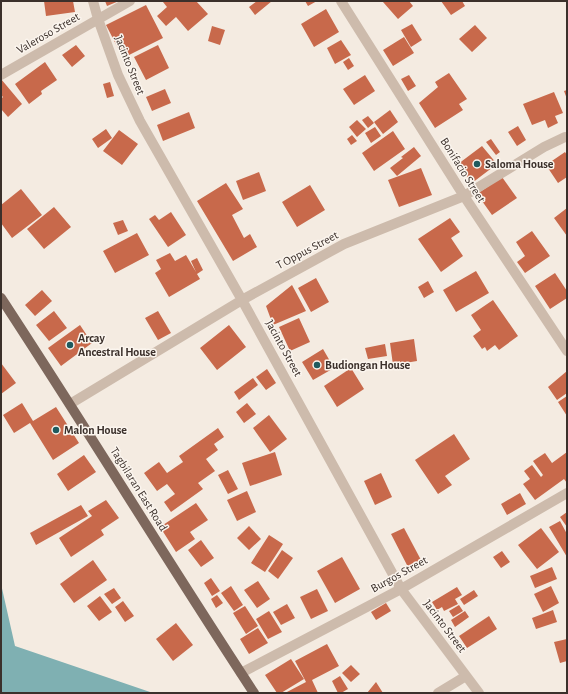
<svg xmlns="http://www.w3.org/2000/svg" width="568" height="694" font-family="'Alegreya Sans',sans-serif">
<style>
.water{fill:#7fb0b2}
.building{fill:#c8694b}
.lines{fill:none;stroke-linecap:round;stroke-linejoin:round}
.minor{stroke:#cdbbac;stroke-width:10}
.major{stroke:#7d675c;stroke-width:10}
.poi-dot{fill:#1f5a5e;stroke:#fbf5ee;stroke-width:1.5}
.labels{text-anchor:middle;stroke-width:3;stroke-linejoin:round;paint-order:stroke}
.street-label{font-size:12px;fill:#3b302b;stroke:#fbf5ee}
.poi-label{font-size:12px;font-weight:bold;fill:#3b302b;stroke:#fbf5ee;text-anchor:start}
</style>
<rect width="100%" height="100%" fill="#f4ebe1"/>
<!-- water -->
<path class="water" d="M1 584 15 646 153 693H1Z"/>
<!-- building -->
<path class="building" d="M44 1H73L75 12 46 16Z
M105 1H119L107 6Z
M164 1H196L208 14 188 31 176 17 166 26 157 16 167 7 163 2Z
M257 1H272L255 15 249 7Z
M305 1H317L308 6Z
M385 1H409L413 6 398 19 383 2Z
M441 1H462L465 6 451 15Z
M146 5 163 38 123 58 106 25Z
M326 9 339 32 314 47 301 24Z
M412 24 422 40 411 47 401 30Z
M475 25 487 38 472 52 459 39Z
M212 26 225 30 220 45 208 41Z
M404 37 414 53 393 66 383 50Z
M341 40 351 55 335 64 327 48Z
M76 45 85 56 72 67 62 55Z
M158 45 169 68 146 80 134 57Z
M349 58 354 66 348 70 343 62Z
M45 62 57 80 41 91 42 94 29 104 15 84Z
M449 73 467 99 459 104 463 110 435 128 419 103 438 87 435 82Z
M365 75 375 91 354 105 343 89Z
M409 75 416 86 408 91 401 79Z
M1 79 22 104 8 117 1 109V99L3 97 1 95Z
M110 82 114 96 107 98 103 84Z
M165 89 171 103 152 111 146 97Z
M567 90V99L564 91Z
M554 92 563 113 555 116 558 123 548 128 545 120 532 125 523 104Z
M390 110 398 122 383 134 374 122Z
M189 112 195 128 163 141 157 125Z
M368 116 374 123 368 128 362 120Z
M357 120 366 129 357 137 349 127Z
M518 126 526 140 517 146 508 132Z
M375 127 381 136 371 143 365 133Z
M106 129 112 138 98 148 92 139Z
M119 130 138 144 122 165 103 151Z
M393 131 405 149 374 171 362 153Z
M352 135 357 141 351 145 347 139Z
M491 139 500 152 496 155 486 142Z
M482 146 497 164 472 183 458 164Z
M414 147 421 156 397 176 390 168 403 158 401 157Z
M565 152 567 155V177L558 183 546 165Z
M421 168 432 195 399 207 388 180Z
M259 172 266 191 243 200 236 181Z
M502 177 517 198 492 215 477 194Z
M226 183 243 209 232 215 244 238 250 234 257 247 233 261 197 201Z
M310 185 325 210 297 227 282 202Z
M21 189 42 215 12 238 1 223V205Z
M54 207 71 227 44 249 27 229Z
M567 208V236L554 218Z
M171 212 186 235 168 247 149 219 155 215 159 220Z
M450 218 460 232 451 238 463 256 441 272 418 239Z
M123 220 128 231 118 235 113 223Z
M532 231 550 256 525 273 517 262 525 256 516 242Z
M137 233 149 255 115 273 103 251Z
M170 253 175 261 186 255 196 272 191 261 197 258 203 270 197 274 200 279 169 297 155 273 161 269 156 260Z
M476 271 489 293 456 312 443 290Z
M555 273 567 291V298L550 309 535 286Z
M316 278 329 302 311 312 298 288Z
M428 281 434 292 424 298 418 287Z
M292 285 306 311 273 325 266 306Z
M42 290 52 301 35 316 25 305Z
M493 300 518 336 499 350 495 345 487 351 485 347 482 349 473 336 481 330 471 315Z
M54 311 67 328 49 341 36 325Z
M158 311 171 333 158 340 145 318Z
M299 318 310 342 290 351 279 327Z
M80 325 92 343 61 366 48 348Z
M229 325 246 347 217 370 200 348Z
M414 339 417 361 393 365 390 343Z
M385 344 387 356 368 359 365 348Z
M323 349 334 368 313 380 302 362Z
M1 363 16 383 1 394Z
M351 368 364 389 337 407 324 386Z
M267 369 276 383 266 390 256 377Z
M567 371V393L557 400 548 387Z
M253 378 258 385 239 400 234 392Z
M567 396V416L558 402Z
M22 403 33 421 56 407 79 443 53 460 30 423 14 433 3 415Z
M247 403 256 414 244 423 236 412Z
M269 415 287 439 270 452 253 428Z
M218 428 224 437 214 444 218 450 206 459 215 471 198 483 203 489 171 512 164 502 175 494 167 484 157 491 144 473 159 462 167 473 183 462 179 456Z
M454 434 470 459 445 476 452 485 438 494 415 460Z
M275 452 282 475 250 486 242 463Z
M567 452V483L564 479 535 500 523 484 530 479 524 471 532 465 541 477 543 475 533 461 545 453 552 463Z
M84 455 96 472 68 491 57 474Z
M228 470 238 489 228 494 218 475Z
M381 473 392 497 375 505 364 481Z
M247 491 256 512 237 521 227 500Z
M520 493 526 504 507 515 501 504Z
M106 500 119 518 101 530 104 535 71 557 59 538 92 516 88 511Z
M196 503 208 520 190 532 195 539 176 552 160 527Z
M81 505 88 516 36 545 30 533Z
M567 512V527L560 517Z
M560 521 567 534V557L549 527Z
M249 526 261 539 249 550 237 538Z
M404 528 421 560 408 567 391 534Z
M541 528 559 552 537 569 518 545Z
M269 535 283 544 265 572 251 563Z
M201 540 214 558 201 567 188 550Z
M282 550 293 558 278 579 268 571Z
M502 551 510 562 501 568 493 557Z
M342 557 360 589 335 603 317 571Z
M93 560 107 580 74 603 60 584Z
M552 567 557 579 535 588 530 576Z
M211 578 220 591 212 596 204 583Z
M258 581 270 599 257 608 244 590Z
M231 586 243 605 234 611 221 593Z
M551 586 559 603 543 612 534 594Z
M457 587 462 595 455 599 458 604 444 611 442 607 437 610 432 602Z
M114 588 121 598 112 604 104 594Z
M317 589 328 611 311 619 300 597Z
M474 590 478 596 464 605 460 599Z
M217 595 223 603 216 608 211 599Z
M100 596 112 612 99 621 87 606Z
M123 601 134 616 125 622 115 607Z
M386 603 391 611 376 620 371 612Z
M287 604 295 618 281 625 273 612Z
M459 605 463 611 453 617 449 611Z
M245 606 258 626 246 634 233 613Z
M553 610 557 622 536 629 532 618Z
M269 611 282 632 268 639 256 619Z
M465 611 469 617 455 627 451 620Z
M489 616 497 629 467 648 459 636Z
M176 623 193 645 173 661 156 639Z
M258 628 268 643 249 654 240 639Z
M567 639V661L560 663 554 642Z
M327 644 339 666 312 680 318 693H285L306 682 295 661Z
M291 659 304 679 281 693H277L265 675Z
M351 665 360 674 351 682 342 673Z
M340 676 348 689 341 693H338L332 681Z
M376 682 383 693H367Z"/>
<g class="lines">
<!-- minor -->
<path class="minor" d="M93 1 98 19 118 75 140 121 242 300 401 589 479 693
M341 1 464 196 567 351
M1 75 130 1
M70 404 242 300 344 244 464 196 544 147 565 137
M241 673 401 589 567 493
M438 693 466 676"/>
<!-- major -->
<path class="major" d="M1 298C87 429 168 562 254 693"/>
</g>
<!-- markers -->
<g class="poi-dot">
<circle cx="477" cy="164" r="4"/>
<circle cx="70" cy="345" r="4"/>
<circle cx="317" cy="365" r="4"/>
<circle cx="56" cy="430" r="4"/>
</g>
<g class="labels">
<!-- street labels -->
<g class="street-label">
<text transform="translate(48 33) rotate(-30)" y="4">Valeroso Street</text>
<text transform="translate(130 65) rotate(68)" y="4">Jacinto Street</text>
<text transform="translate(463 170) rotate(58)" y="4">Bonifacio Street</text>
<text transform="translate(307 250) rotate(-28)" y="4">T Oppus Street</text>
<text transform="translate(284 348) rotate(61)" y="4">Jacinto Street</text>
<text transform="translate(139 489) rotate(58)" y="4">Tagbilaran East Road</text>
<text transform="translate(399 574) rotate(-29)" y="4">Burgos Street</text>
<text transform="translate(445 626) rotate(53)" y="4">Jacinto Street</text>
</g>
<!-- poi labels -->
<g class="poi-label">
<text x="485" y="168">Saloma House</text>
<text x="78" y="342">Arcay<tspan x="78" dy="14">Ancestral House</tspan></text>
<text x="325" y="369">Budiongan House</text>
<text x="64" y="434">Malon House</text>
</g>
</g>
<!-- border -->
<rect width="568" height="694" fill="none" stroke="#3b302b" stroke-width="4"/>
</svg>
